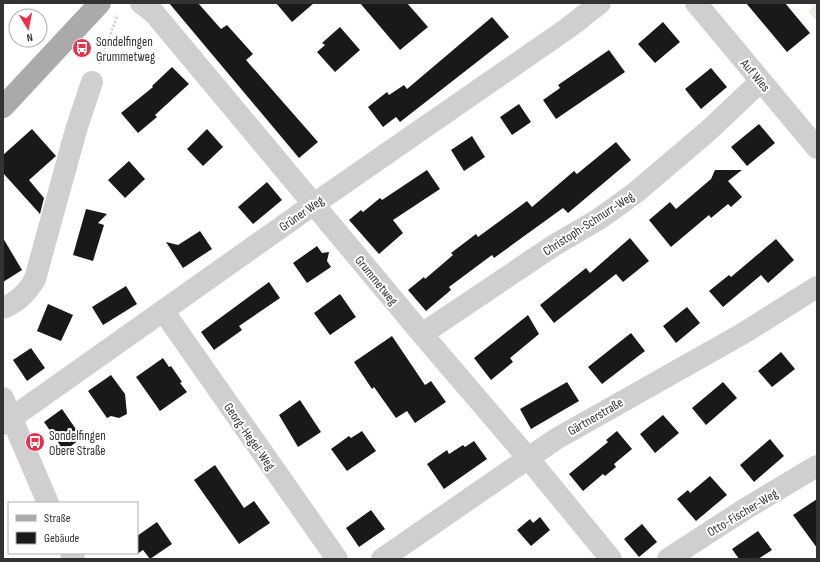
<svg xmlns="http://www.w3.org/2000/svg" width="820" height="562" font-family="'Sofia Sans Condensed',sans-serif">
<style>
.green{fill:#e8efe0}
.building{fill:#191919}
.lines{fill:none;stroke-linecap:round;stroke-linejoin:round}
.path{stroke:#cfcfcf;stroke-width:2.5;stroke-dasharray:2 2;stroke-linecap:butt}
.minor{stroke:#cfcfcf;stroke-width:22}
.major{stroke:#aaa;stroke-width:22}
.labels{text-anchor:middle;stroke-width:4;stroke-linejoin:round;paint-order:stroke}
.poi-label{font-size:13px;fill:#323232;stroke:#fff;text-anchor:start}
.street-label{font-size:13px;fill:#323232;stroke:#fff}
</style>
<rect width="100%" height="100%" fill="#fff"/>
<!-- green -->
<path class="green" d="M817 3V21L808 11Z"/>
<!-- building -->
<path class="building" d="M169 3H198L221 29 227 25 253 54 246 60 318 142 299 158Z
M276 3H314L292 22Z
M360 3H407L428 27 400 50Z
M746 3H785L810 33 787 52Z
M492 17 509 37 400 122 396 117 383 127 368 107 387 92 389 95 404 85 407 89Z
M663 22 680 42 655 63 638 44Z
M340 27 360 50 335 72 317 52 325 45 322 43Z
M609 50 625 72 556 119 543 100 560 88 558 85Z
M172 67 189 84 155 115 157 117 138 133 121 113 153 87 152 86Z
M711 68 727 87 701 109 685 89Z
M519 104 531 122 512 135 500 117Z
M759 124 775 143 747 166 731 147Z
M32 129 56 156 29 180 44 198 40 214 3 173V155Z
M207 129 223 147 203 166 187 149Z
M472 136 485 157 464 171 451 150Z
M616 142 631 160 568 213 563 208 494 258 492 255 449 287 451 290 426 311 408 290 424 277 425 279 453 255 451 253 476 234 478 237 527 201 532 207 574 171 577 174Z
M129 161 145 179 125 198 108 180Z
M427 170 440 189 393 220 403 233 379 254 349 220 361 210 363 212 380 198 382 200Z
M715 170H742L728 181 742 197 731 207 728 204 711 218 709 215 671 247 649 220 670 202 676 209 711 179Z
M267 182 282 200 253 224 238 207Z
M86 209 107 214 98 223 104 225 93 261 73 255Z
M200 231 212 249 183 268 166 242 178 245Z
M3 238 22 270 3 282Z
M630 238 649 261 623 282 616 274 554 323 540 305 586 268 590 273Z
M776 239 794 260 768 283 761 275 723 307 709 291 729 275 731 277Z
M317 246 322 253 329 252 327 261 331 267 307 283 293 263Z
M269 282 280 298 239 326 242 330 214 350 201 332Z
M126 286 137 304 103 325 92 307Z
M340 294 356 317 330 335 314 313Z
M48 304 73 315 61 341 37 331Z
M687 307 700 323 676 343 663 326Z
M528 315 539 334 510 358 513 362 491 380 474 358Z
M631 333 645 351 602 384 588 367Z
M392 336 425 385 431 381 446 402 415 423 407 411 396 418 374 387 372 389 354 362Z
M31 348 45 368 27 381 13 360Z
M781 352 795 369 772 387 758 371Z
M163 358 169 367 171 366 182 382 180 383 187 392 160 411 136 377Z
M111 375 125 394 127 414 119 418 111 416 107 418 88 391Z
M567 382 579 401 531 429 520 409Z
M723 382 737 398 706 425 692 408Z
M300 400 321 432 298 447 279 415Z
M62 409 82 438 64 451 44 422Z
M663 415 679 433 655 453 640 434Z
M362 431 376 451 347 471 331 449 349 436 351 438Z
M617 431 632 449 614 464 616 467 605 476 603 474 583 491 569 474 608 442 606 440Z
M770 439 784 456 754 482 740 465Z
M474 441 487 459 444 489 427 464 447 450 449 454 463 445 465 447Z
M215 465 244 508 254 501 270 523 239 544 194 480Z
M710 476 727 495 696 521 677 499 688 490 690 493Z
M817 499V548L793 515Z
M371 510 385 529 359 547 346 528Z
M540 517 550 530 531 546 517 530 530 519 533 523Z
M157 522 172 544 150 559 143 550 137 554V536Z
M642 524 657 542 639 557 624 539Z
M758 531 772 550 758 559H739L732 549Z"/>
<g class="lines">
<!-- path -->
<path class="path" d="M99 64 117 17 115 16"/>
<!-- minor -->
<path class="minor" d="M141 3 154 13 422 334 528 458 611 559
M696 3 817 148
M3 308C18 302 27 293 35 279L76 130 92 82
M164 312 337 559
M422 334 553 246 599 219 635 193 708 131 761 81
M3 398 48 503
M3 424 314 204 568 28 600 3
M71 553 74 559
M382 559 556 439 742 334 817 287
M668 559 745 509 817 466"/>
<!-- major -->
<path class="major" d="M3 107 100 3"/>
</g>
<!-- icons -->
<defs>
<symbol id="bus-disc" viewBox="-11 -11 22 22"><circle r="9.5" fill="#ec3047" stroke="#fff"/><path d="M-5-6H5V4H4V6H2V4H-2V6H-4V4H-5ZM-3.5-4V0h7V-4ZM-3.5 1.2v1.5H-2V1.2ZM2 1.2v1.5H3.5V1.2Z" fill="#fff"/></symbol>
</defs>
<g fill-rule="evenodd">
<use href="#bus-disc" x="71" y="37" width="22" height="22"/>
<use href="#bus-disc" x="24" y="431" width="22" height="22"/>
</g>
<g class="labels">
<!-- poi labels -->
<g class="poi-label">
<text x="96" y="46">Sondelfingen<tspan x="96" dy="15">Grummetweg</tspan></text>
<text x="49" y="440">Sondelfingen<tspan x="49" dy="15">Obere Straße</tspan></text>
</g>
<!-- street labels -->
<g class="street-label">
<text transform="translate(756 75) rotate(50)" y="5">Auf Wies</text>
<text transform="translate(301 213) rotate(-35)" y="5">Grüner Weg</text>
<text transform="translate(588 223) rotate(-33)" y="5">Christoph-Schnurr-Weg</text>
<text transform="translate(377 280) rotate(51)" y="5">Grummetweg</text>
<text transform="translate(595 416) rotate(-30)" y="5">Gärtnerstraße</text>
<text transform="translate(250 436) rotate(55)" y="5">Georg-Hegel-Weg</text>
<text transform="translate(742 512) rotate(-31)" y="5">Otto-Fischer-Weg</text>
</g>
</g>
<!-- border -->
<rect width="820" height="562" fill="none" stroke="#323232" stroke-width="8"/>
<!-- legend -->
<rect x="8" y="502" width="130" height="52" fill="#ffffff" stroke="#adadad"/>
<rect x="16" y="515" width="20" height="6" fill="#aaaaaa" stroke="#adadad"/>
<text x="44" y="522" font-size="12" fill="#323232">Straße</text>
<rect x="16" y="532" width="20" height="12" fill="#191919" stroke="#adadad"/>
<text x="44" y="542" font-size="12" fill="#323232">Gebäude</text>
<!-- north arrow -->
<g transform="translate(28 28) rotate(170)"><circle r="19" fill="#ffffff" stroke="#adadad"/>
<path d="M0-3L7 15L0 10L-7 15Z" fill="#ec3047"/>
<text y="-6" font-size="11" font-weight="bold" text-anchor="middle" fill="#323232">N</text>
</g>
</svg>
